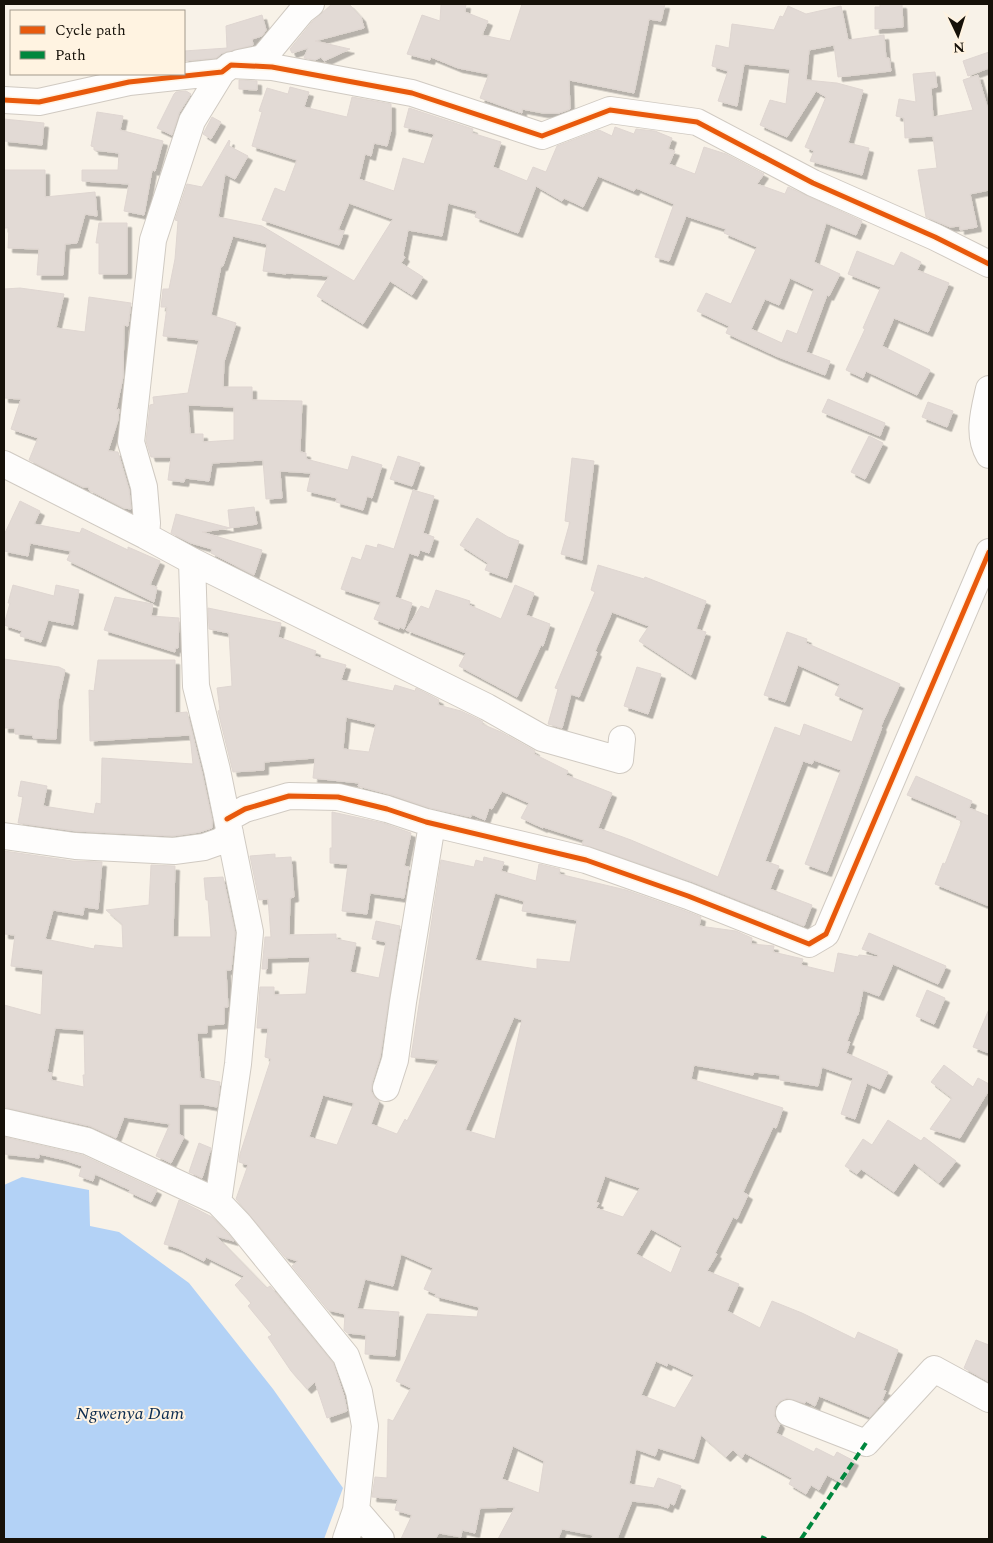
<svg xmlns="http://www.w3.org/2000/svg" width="993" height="1543" font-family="Spectral,serif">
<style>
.water{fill:#b3d2f6}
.building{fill:#e2dad5;stroke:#dfd6d1;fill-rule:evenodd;filter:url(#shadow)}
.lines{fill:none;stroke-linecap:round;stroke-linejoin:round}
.minor-casing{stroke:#d0cac2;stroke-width:28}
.minor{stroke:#fefdfc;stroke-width:26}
.quiet{stroke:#00873e;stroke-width:4;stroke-dasharray:8 4;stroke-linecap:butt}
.cycleway-casing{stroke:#fff3e1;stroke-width:8}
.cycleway{stroke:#e8590c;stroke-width:5}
.labels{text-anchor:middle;stroke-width:4;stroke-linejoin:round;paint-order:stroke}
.water-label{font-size:18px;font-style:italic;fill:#0b2b4f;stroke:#fff3e1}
</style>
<defs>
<filter id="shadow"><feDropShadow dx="4.5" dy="4.5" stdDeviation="0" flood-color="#0004"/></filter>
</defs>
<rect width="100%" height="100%" fill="#f8f2e8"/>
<!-- water -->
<path class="water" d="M22 1177 89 1190 90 1226 119 1232 189 1283 273 1389 343 1488 324 1539H4V1185Z"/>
<!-- building -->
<path class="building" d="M332 4H349L361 17 364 28 315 41 350 49 324 61 321 57 315 60 304 58 308 48 292 53 290 49 312 22Z
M441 4H466L465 12 488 21 482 35 510 41 522 4H665L661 21 649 19 634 93 569 80 570 109 559 113H543L522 109V113L480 98 489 74 458 68 431 57 430 60 407 54 422 15 440 21Z
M880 4H902L903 27 875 29V7H880Z
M788 6 806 14 841 6 848 40 884 35 886 58H889L891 71 838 77 834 45 809 50 806 80 837 83 863 90 848 143 869 148 862 175 810 161 814 151 805 147 826 97 816 91 787 137 760 125 770 100 786 104 790 69 744 64 737 106 718 101 728 71 712 66 716 45 729 48 732 24 774 30 780 16 783 17Z
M262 15 266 30 262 36 252 39 253 45 222 53 216 58 184 61V51L227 48 226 26Z
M989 52V68L968 76 963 61Z
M935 72 937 87 931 88 933 117 973 110 963 80 978 75 989 113V190L970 194 977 227 960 230V226L950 227 926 217 918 170 937 168 933 136 905 138 904 118 896 116 899 99 916 102 913 74Z
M239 80 257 81V90L239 89Z
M290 87 309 92 304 107 347 117 352 97 391 104V130L387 146 374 143 371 156 365 154 359 179 394 191 403 158 424 164 434 134 404 127 409 108 473 129 472 133 501 142 493 167 527 181 533 167 546 172 557 146 599 130 612 136 615 127 634 134 636 129 655 131 672 138 668 149 675 151 669 164 695 174 704 147 726 154 764 174 757 184 785 194 788 187 862 221 856 235 826 223 814 262 840 274 829 296 827 295 806 352 830 361 825 375 776 356 726 333 729 326 697 311 706 293 731 304 757 247 724 233 726 229 686 216 669 261 655 257 674 204 636 188 634 191 598 176 583 207 564 198 562 201 536 186 518 233 475 217 477 211 448 203 442 236 408 230 403 255 405 257 401 263 423 277 412 295 390 281 363 324 317 296 329 276 286 273V274L263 271 267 244 233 236 223 266H221L211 315 236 323 224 362 223 387H252V400L302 401 300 452 306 453V459L348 470 352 456 382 465 372 498 367 496 363 510 336 502 337 498 307 491 311 473 280 471 282 498 266 499 263 460 212 463 209 481 185 478 184 482 168 480 171 457H151L146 441 150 405 154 404 153 397 188 393 199 340 163 336 167 307H161L163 289H169L175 259 178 221 175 220 187 184 202 187 229 140 230 141 229 146 248 156 235 179 225 174 218 217 262 226 354 281 393 219 349 203 338 230 344 231 339 245 262 220 275 188 285 192 297 160 252 146 262 112 259 111 267 88 288 94ZM790 278 814 289 797 334 787 330 782 343 751 329 765 299 779 305ZM188 405 234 407V440L203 442V434H190Z
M186 91 191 94 179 113 172 135 157 128 174 94 176 92Z
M97 112 123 116 120 130 163 141 155 171 152 170 144 215 124 211 129 184 82 181V170H118L119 153 94 150V147L91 146Z
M212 117 221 122 211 139 203 134Z
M4 119 44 123 42 145 4 141Z
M4 170H45V197L95 192 97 216 85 214 77 243 65 244 63 275H37L39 249 8 248 9 228H4Z
M99 223H127V274H99V243H96Z
M857 251 894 266 901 252 921 262 917 270 949 283 928 332 894 318 882 346 930 370 917 395 866 371 863 378 846 370 865 329 863 328 881 287 848 274Z
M20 288 64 294 56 328 85 332 89 297 131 303 128 326 124 325 123 377 116 410 119 409 118 420 108 451 118 452 129 490 131 509 124 508 89 490V487H83L29 460 38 438 11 429 21 399 4 398V289Z
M828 399 885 423 880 436 822 412Z
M928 402 953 411 947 427 922 417Z
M869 436 883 443 865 479 851 472Z
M398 456 420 463 412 486 390 479Z
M572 458 594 461 582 560 561 554 570 522 565 521Z
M413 490 434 496 423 533 434 537 429 553 420 550 418 556 409 553 395 597 412 603 404 629 400 627 399 629 374 619 381 602 341 589 352 557 361 560 366 545 377 548 378 544 394 549Z
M20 501 40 511 34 524 80 533 82 528 128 550V547L160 561 150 585 157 587 154 602 67 560 71 551 30 543 28 556 4 551V535Z
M254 507 257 524 230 528 228 510Z
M176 514 230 528 202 532 262 550 254 575 211 553 212 549 191 543 171 533Z
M477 518 508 537 519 541 507 578 485 570 488 563 460 545Z
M598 565 644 579 645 577 706 601 696 629 706 632 691 675 639 641 649 626 612 612 595 651 597 652 579 697 571 694 562 728 548 724 558 689 555 688 595 592 591 590Z
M13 585 54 596 56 585 79 590 73 625 48 620 41 642 20 636 22 631 4 625 10 603H8Z
M515 585 534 593 526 615 550 624 543 646 541 645 517 697 459 666 466 653 406 630 421 606 429 609 436 590 470 601 469 605 501 619Z
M115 597 153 604 151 616 179 618 178 648H175V652L104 630Z
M208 608 281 623 278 637 316 651 314 656 346 665 341 680 393 691 395 685 415 691 416 688 439 700 438 705 461 711 480 720 483 722 482 724 501 732 535 751 534 754 568 771 566 775 612 793 598 828 631 840 718 877 775 727 800 736 804 724 852 742 864 708 835 695 840 684 798 665 785 702 764 695 787 632 807 639 806 643 900 684 881 726 882 727 827 872 805 864 841 770 814 760 812 764 803 761 765 861 779 866 770 889 812 905 804 926 693 882 582 844 584 840 543 827V828L521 818 529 803 502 791 492 809 489 808 485 820 471 814V817L430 808 392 795 358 786 359 783 313 778 315 758 264 762V770L233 772 218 711 220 710 217 688 232 686 229 633 209 629ZM346 717 376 724 369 752 343 749Z
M4 659 59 667 65 670 58 701 56 739 33 738V735L15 734V728H4Z
M98 660H175V713L187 712 202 773 212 820V828L200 832 173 836 76 831 18 823 23 797 18 796 21 781 47 786 43 806 94 814 96 803 101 804 102 758 193 764 190 735 90 741 89 690 94 691Z
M637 667 661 674 648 714 624 706Z
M916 776 972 801 969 808 989 816V906L935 884 943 863 945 864 962 821 956 819 957 816 907 795Z
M332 812 383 823 411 833 404 866 409 867 404 898 370 893 367 914 342 911 348 864 330 863V848H332Z
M4 851 73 861 102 862 98 909 84 907 83 915 53 910 45 939 94 949 95 945 123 948 122 924 106 910 149 905 151 865 175 866 173 937H211L208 900H206L204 878 223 877 235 933 231 970H226L228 1007H224V1024L207 1025V1033H197L200 1078 220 1082 217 1107 201 1104H179V1134L184 1137 171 1163 156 1156 170 1124 124 1117 116 1138 90 1126 4 1107V1005L41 1015 43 970 11 966 15 935 4 934ZM55 1028 84 1030 85 1075H83L84 1087 51 1080 52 1073 47 1072Z
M275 854V858L291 857 294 897 290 898 289 935 336 934V939L356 943 350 972 379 978 386 942 372 939 376 921 400 926 380 1057 372 1083 371 1091 375 1098 379 1101 371 1124 397 1134 405 1119 407 1121 439 1060 411 1057 441 860 474 867 476 860 483 862 484 857 504 862 501 871 536 881 539 864 560 869 559 874 626 890 683 910 701 917 699 926 736 931 752 938 751 944 774 946 773 952 803 959 801 965 834 973 838 953 858 957 859 955 878 957V955L862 949 869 933 946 966 938 984 893 964 879 996 863 990 858 1015H857L847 1041 850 1042 846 1053 888 1072 880 1089 867 1083 855 1119 841 1114 853 1078 822 1067 818 1086 780 1080V1075L754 1072 753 1075 694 1065 691 1079 783 1108 776 1128 773 1127 743 1192 748 1195 737 1219 733 1217 715 1253 717 1254 707 1271 739 1284 727 1311 760 1328 772 1301 802 1313 855 1339 858 1332 898 1350 883 1390 886 1391 882 1400 884 1401 870 1417 819 1396 815 1406 806 1401 805 1403 787 1398 780 1401 775 1407 774 1416 780 1424 776 1433 814 1452 816 1448 834 1457 837 1452 854 1461 842 1483 827 1475 819 1490 811 1485 806 1494 789 1484 792 1478 745 1453 742 1458 733 1450 726 1457 701 1435 694 1459 658 1448 655 1456 636 1449 629 1484 654 1488 658 1478 681 1486 674 1505 670 1503 668 1508 657 1504 632 1501 617 1539H592L593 1535 562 1529 558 1539H498L515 1507 480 1508 475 1533 462 1530 461 1537 439 1533 435 1539H401L412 1515 395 1510 398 1499 372 1497 375 1477 387 1478 388 1419 393 1421 411 1388 396 1381 427 1314 477 1317 479 1307 435 1296 436 1294 424 1289 433 1268 401 1254 393 1286 365 1279 357 1309 399 1312 395 1356 365 1354 366 1335 347 1333 344 1330 345 1314 328 1310 292 1266 298 1261 285 1257 236 1199 248 1165 239 1162 240 1154 271 1059 265 1057 268 1028H257L260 987H274V995L306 994 310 957 267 958V969H262L265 937H271L268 899 259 900 250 856ZM495 893 524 901 522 911 577 920 570 962 537 959V969L475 960ZM514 1017 522 1020 495 1139 465 1130ZM323 1095 354 1103 337 1145 309 1137ZM605 1176 640 1188 623 1217 596 1208 599 1203 596 1202ZM651 1229 682 1246 671 1273 636 1254ZM656 1361 667 1366 668 1363 694 1375 675 1408 641 1395ZM513 1446 544 1461 539 1493 502 1479Z
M927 990 945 998 934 1024 916 1016Z
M989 1009V1053L973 1047Z
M944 1065 973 1087 978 1078 989 1084V1090L960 1138 930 1129 952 1098 931 1082Z
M888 1120 921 1141 924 1137 956 1161 939 1183 914 1163 894 1192 861 1169 857 1174 845 1166 863 1139 872 1145Z
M4 1137 82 1155 157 1190 151 1202 129 1192 130 1190 95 1174 93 1181 79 1176 82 1166 65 1160 39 1154V1158L4 1154Z
M199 1143 211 1148 202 1178 189 1172Z
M179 1200 212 1217 228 1234 234 1241 216 1236 267 1288 270 1286 333 1363 344 1396 347 1411 327 1418 315 1382 307 1389 291 1371 268 1337 272 1335 248 1306 251 1303 235 1285 244 1276 206 1257 204 1261 178 1248 164 1244Z
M976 1340 989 1345V1382L964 1368Z"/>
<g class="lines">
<defs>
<path id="minor" d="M239 63 263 58 302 11 311 4
M4 100 39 102 129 82 222 72 231 65 272 67 412 93 542 136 610 110 697 122 813 183 935 237 989 264
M989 389C984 411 977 435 989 455
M4 464 146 536 192 561 487 707 542 738 620 760 622 739
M146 536 147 523 144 487 131 442 153 240 192 121 222 72
M192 561 196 686 217 770 250 932 238 1064 218 1202
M227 819 245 809 289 796 338 797 387 809 426 822 586 860 688 896 809 944 826 934 989 552
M4 836 75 846 174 851 204 847 221 841 230 833
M386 1088 395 1060 403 1002 432 824
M4 1122 87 1141 218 1202 239 1224 346 1356 359 1392 365 1426 356 1510 346 1539
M789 1413 866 1443 934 1369 989 1399
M356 1510 381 1539"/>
</defs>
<!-- minor casing -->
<use href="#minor" class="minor-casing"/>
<!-- minor -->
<use href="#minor" class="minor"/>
<!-- quiet -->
<path class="quiet" d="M761 1537 766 1539
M801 1539 866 1443"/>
<defs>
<path id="cycleway" d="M4 100 39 102 129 82 222 72 231 65 272 67 412 93 542 136 610 110 697 122 813 183 935 237 989 264
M227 819 245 809 289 796 338 797 387 809 426 822 586 860 688 896 809 944 826 934 989 552"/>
</defs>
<!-- cycleway casing -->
<use href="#cycleway" class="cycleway-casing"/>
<!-- cycleway -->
<use href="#cycleway" class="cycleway"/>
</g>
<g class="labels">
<!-- water labels -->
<g class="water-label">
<text x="130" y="1419">Ngwenya Dam</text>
</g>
</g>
<!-- border -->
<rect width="993" height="1543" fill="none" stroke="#161109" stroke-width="10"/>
<!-- legend -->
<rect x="10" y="10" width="175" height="65" fill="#fff3e1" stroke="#a2998b"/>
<rect x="20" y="26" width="25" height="8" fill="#e8590c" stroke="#a2998b"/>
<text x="55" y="35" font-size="15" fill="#161109">Cycle path</text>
<rect x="20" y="51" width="25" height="8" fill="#00873e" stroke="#a2998b"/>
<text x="55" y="60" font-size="15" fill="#161109">Path</text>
<!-- north arrow -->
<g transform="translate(958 35) rotate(176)" stroke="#fff3e1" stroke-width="4" paint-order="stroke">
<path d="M0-4L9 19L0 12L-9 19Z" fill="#161109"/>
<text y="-8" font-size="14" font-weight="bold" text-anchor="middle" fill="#161109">N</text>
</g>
</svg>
